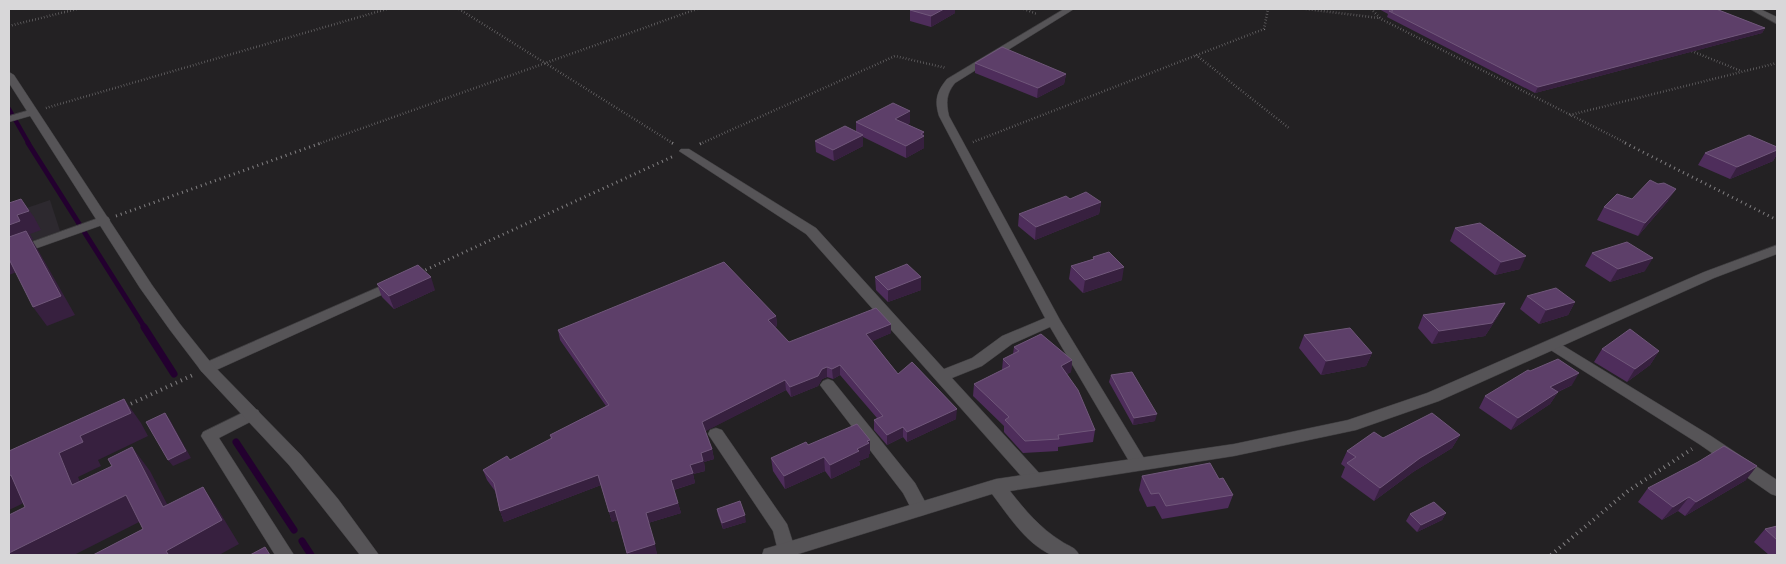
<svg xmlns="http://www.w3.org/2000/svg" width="1786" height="564" font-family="'Zilla Slab',serif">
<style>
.built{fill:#2d292f}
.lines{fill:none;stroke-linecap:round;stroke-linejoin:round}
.stream-far2{stroke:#23002f;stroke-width:4.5}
.stream-far1{stroke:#23002f;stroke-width:5}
.stream{stroke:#23002f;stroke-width:7}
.minor-casing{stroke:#3d3c3e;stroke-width:1}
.tertiary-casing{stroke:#3d3c3e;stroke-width:1}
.path-far2{stroke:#838183;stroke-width:2.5;stroke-dasharray:0.5 2.5;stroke-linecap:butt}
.path-far1{stroke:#838183;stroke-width:3;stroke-dasharray:1 4;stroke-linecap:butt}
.path{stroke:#838183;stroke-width:4;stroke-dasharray:1 4.5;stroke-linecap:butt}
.minor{fill:#565457;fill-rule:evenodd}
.tertiary{fill:#565457;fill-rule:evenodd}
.wall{fill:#4e2d5b}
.shaded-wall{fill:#37203f}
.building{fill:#5d3f69;stroke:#70577a}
</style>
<rect width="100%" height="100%" fill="#232123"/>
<!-- built -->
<path class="built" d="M50 200 60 231 9 249V214Z"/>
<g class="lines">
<!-- stream-far2 -->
<path class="stream-far2" d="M9 109 29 144"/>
<!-- stream-far1 -->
<path class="stream-far1" d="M28 143 145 328"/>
<!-- stream -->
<path class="stream" d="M144 327 174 374
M236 442 294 530
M302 541 311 555"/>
<defs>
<path id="minor" d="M1064 9H1074L955 83C946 94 946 103 949 116L1060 320 1147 463 1145 468 1139 470 1133 468 1050 327 1012 344 982 366 952 378 1041 475 1044 480 1041 485 1035 487 1029 485 806 234 679 151 681 149H689L816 228 944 369 972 358 1002 336 1045 318 939 116C934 100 937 91 947 79Z
M1750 9H1760L1777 17V24Z
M33 109 37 110V114L9 122V116Z
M104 216 108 217 110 220 108 223 9 258V250Z
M381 286 386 287 388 290 386 293 212 372H202L199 368 202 364Z
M1554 340 1711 436 1777 480V496L1771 494 1699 444 1549 349 1547 345 1549 341Z
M828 379 833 381 915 483 929 509 926 514 920 516 914 514 903 493 823 389 820 385 823 381Z
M252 408 258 410 260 414 258 418 219 438 294 555H275L201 436 203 432Z
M716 428 722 430 787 524 797 555H779L773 531 708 434 710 430Z"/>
<path id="tertiary" d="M9 72 14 75 152 285 180 324 212 364 301 455 338 499 379 555H360L289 465 202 372 170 330 140 288 9 83Z
M1777 245V254L1714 278 1439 401 1356 430 1234 456 1010 491C1025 510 1040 528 1061 541 1068 546 1076 547 1079 555 1071 555 1059 557 1052 555 1027 545 1008 515 992 494L795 555H762L764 549 771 547 996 479 1234 444 1348 420 1427 393 1704 272Z"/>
</defs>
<!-- minor casing -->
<use href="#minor" class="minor-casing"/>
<!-- tertiary casing -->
<use href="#tertiary" class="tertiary-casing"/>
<!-- path-far2 -->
<path class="path-far2" d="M459 9 674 144
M1024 9 1037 14
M1306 9 1379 18
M1371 9 1381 19 1628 144
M9 26 77 9
M1689 50 1741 71
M1196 55 1289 128
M46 108 387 9
M1570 115 1777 63
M973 142 1264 29 1268 9
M318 144 697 9
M700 144 895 56 946 68"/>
<!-- path-far1 -->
<path class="path-far1" d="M672 143 674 144
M1625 143 1777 220
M700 144 702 143
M116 216 321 143
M421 272 674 156"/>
<!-- path -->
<path class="path" d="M126 406 193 375
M1551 555 1628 491 1692 449"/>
<!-- minor -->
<use href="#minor" class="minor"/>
<!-- tertiary -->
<use href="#tertiary" class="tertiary"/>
</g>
<!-- wall -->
<path class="wall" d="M1379 9H1716L1765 28 1762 33 1535 93 1387 17 1388 14Z
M910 10 955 13 931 27 910 21Z
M975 63 1066 74 1064 84 1037 98 975 73Z
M856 122 910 123 907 124 924 132V148L906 158 863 137V146L834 161 816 152 815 141 856 131Z
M1777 147V154L1773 161 1730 179 1698 165 1705 153Z
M1632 199 1668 201 1638 236 1597 220 1604 207Z
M1101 202 1099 214 1035 240 1018 226 1019 214Z
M1455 228 1520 269 1495 275 1450 241Z
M1592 253 1645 271 1610 282 1585 266Z
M1093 257 1122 280 1083 293 1069 279 1071 266 1093 259Z
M875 277H921V290L888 302 876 290Z
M377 284 435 290 394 309 382 297Z
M1527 296 1575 302 1568 315 1539 324 1520 309Z
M1505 303 1498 316 1485 336 1432 344 1418 328 1423 315Z
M776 316 777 326 775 327 789 342 891 324V333L872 341 898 374 956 419 907 442 903 437 887 445 874 430V420L877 418 840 375 833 379 827 377 822 379 818 386 791 397 786 390 705 431 712 449 714 459 704 462 705 471 693 474 695 483 674 490 678 503 681 513 648 523 657 554 654 555H627L618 520 612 522 601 485 504 522 500 511 495 491 487 480 483 470 510 460 551 439 550 435 606 406 560 340 558 330Z
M1304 335 1372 353 1366 366 1357 368 1321 375 1299 348Z
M1014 347 1072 360 1071 372 1067 374 1095 430 1093 442 1058 447V451L1023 453 1004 432V426L973 396 974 384 1002 370 1003 359 1013 354Z
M1602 349 1659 351 1650 365 1627 382 1594 362Z
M1530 371 1572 385 1558 392 1550 404 1511 430 1479 408 1485 396Z
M1111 375 1155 421 1133 425 1109 382Z
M1460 435 1452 448 1413 472 1374 501 1341 477 1345 467 1341 464 1347 451 1383 438Z
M870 440V453L869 454V457L859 461 860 465 831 479 825 471 785 489 773 471 771 458 808 445Z
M1142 476 1219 479 1233 495 1228 508 1162 519 1155 506 1147 507 1139 490Z
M1746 480 1685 516 1678 511 1662 520 1638 502 1648 488Z
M717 509 746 522 723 529 718 515Z
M1446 513 1442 520 1417 532 1406 521 1410 514Z
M1777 526V555H1769L1754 542 1765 529Z"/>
<!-- shaded-wall -->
<path class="shaded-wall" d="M944 9H955V13L931 27V16Z
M1765 28 1762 33 1535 93 1538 87Z
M1066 74 1064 84 1037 98 1038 88Z
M910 111V123L895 131V119Z
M924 132V148L906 158V146Z
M863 135V146L834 161 833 150Z
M1777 150V154L1773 161 1730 179 1737 167Z
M1676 189 1668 201 1638 236 1645 223Z
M21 199 34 217 41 230 30 234 33 239 32 240 38 250 75 315 47 326 33 307 9 248V225L17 215Z
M1101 202 1099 214 1035 240 1036 227Z
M1526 256 1520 269 1495 275 1501 262Z
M9 257 19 271 9 275Z
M1653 258 1645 271 1610 282 1618 269Z
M1124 267 1122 280 1083 293 1085 280Z
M431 277 435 290 394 309 389 296Z
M921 277V290L888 302V290Z
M1575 302 1568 315 1539 324 1546 310Z
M1505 303 1498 316 1485 336 1432 344 1439 331Z
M776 316 777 326 769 330 768 320Z
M891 324V333L866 344V334Z
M1659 351 1650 365 1627 382 1635 369Z
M1372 353 1366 366 1357 368 1321 375 1326 361Z
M1072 360 1071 372 1059 378 1061 366Z
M840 365V375L833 379 832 369Z
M827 367V377L822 379 818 386 791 397 790 387Z
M1579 373 1572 385 1542 399 1550 387Z
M785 380 786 390 704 432 702 422Z
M1558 392 1550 404 1511 430 1518 418Z
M124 399 141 423 148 436 98 460 101 466 78 477 92 509 72 485 59 453Z
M957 409 956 419 907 442V432Z
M165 413 170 420 191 458 173 466 168 460Z
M1157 414 1155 421 1133 425 1134 418Z
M903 427V437L887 445V435Z
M1460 435 1452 448 1413 472 1374 501 1380 488 1420 458Z
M870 440V453L869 454V457L859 461 860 465 831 479 830 465Z
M132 447 150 471 181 531 163 507Z
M712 449 714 459 704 462 705 471 693 474 695 483 673 490 671 480 690 465 701 453Z
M824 457 825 471 785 489 784 476Z
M1757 466 1746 480 1685 516 1696 502Z
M11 475 32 499 9 510V476Z
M598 475 601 485 504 522 500 511Z
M203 487 219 511 239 544 219 555H165L166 551Z
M126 495 145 519 74 555H9V553Z
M1689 497 1678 511 1662 520 1673 507Z
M678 503 681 513 648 523 646 513Z
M615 510 618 520 612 522 609 512Z
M1446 513 1442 520 1417 532 1421 525Z
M745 515 746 522 723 529 722 523Z
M655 544 657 554 654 555H627V553Z"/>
<!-- building -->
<path class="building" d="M913 9H944L931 16 910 10Z
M1390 9H1716L1765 28 1538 87 1389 11H1393Z
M1002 47 1066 74 1038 88 975 63Z
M893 103 910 111 895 119 924 132 921 134 924 136 906 146 856 122Z
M845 126 863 135 833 150 815 141Z
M1749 135 1777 147V150L1737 167 1705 153Z
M1650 180 1658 184 1664 183 1676 189 1645 223 1604 207 1617 194 1632 199Z
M1086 192 1101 202 1036 227 1019 214 1066 196 1070 199Z
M21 199 29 211 17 215 20 221 9 225V203Z
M1480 223 1526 256 1501 262 1455 228Z
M26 231 61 296 33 307 9 259V237Z
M1627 242 1653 258 1618 269 1592 253Z
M1109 252 1124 267 1085 280 1071 266 1094 259 1093 257Z
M724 262 776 316 768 320 789 342 876 308 891 324 866 334 898 374 912 362 957 409 907 432 903 427 887 435 874 420 883 416 840 365 832 369 827 367 822 369 818 376 790 387 785 380 702 422 712 449 701 453 703 461 690 465 693 473 671 480 678 503 646 513 655 544 627 553 615 510 609 512 598 475 500 511 494 483 483 470 507 456 510 460 552 438 550 435 609 405 558 330Z
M907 264 921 277 888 290 875 277Z
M418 265 431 277 389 296 377 284Z
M1556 288 1575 302 1546 310 1527 296Z
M1505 303 1492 323 1439 331 1423 315Z
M1350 328 1372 353 1362 355 1326 361 1304 335Z
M1630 329 1659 351 1635 369 1602 349Z
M1041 334 1072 360 1061 366 1078 390 1095 430 1058 435 1059 439 1025 441 1005 420 1009 417 974 384 1010 366 1003 359 1019 351 1014 347Z
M1558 359 1579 373 1550 387 1558 392 1518 418 1485 396 1528 370 1530 371Z
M1132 372 1157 414 1134 418 1111 375Z
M124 399 131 413 80 436 83 442 59 453 72 485 112 466 108 459 132 447 163 507 203 487 222 520 166 551 168 554 165 555H93L143 529 126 495 9 553V515L25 507 11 475 9 476V451Z
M165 413 186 451 168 460 146 422Z
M1432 413 1460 435 1420 458 1380 488 1347 463 1356 457 1347 451 1374 432 1383 438Z
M857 424 870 440 867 441 869 443 857 449 859 451 830 465 824 457 784 476 771 458 806 442 808 445Z
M1724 446 1757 466 1696 502 1689 497 1673 507 1648 488 1698 462Z
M1210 463 1219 479 1223 478 1233 495 1166 506 1159 493 1151 494 1142 476Z
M740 501 745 515 722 523 717 509Z
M1434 502 1446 513 1421 525 1410 514Z
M1777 526V540L1765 529Z
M265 547 270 555H250Z"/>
<!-- border -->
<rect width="1786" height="564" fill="none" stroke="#d8d7d9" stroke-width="20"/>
</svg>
